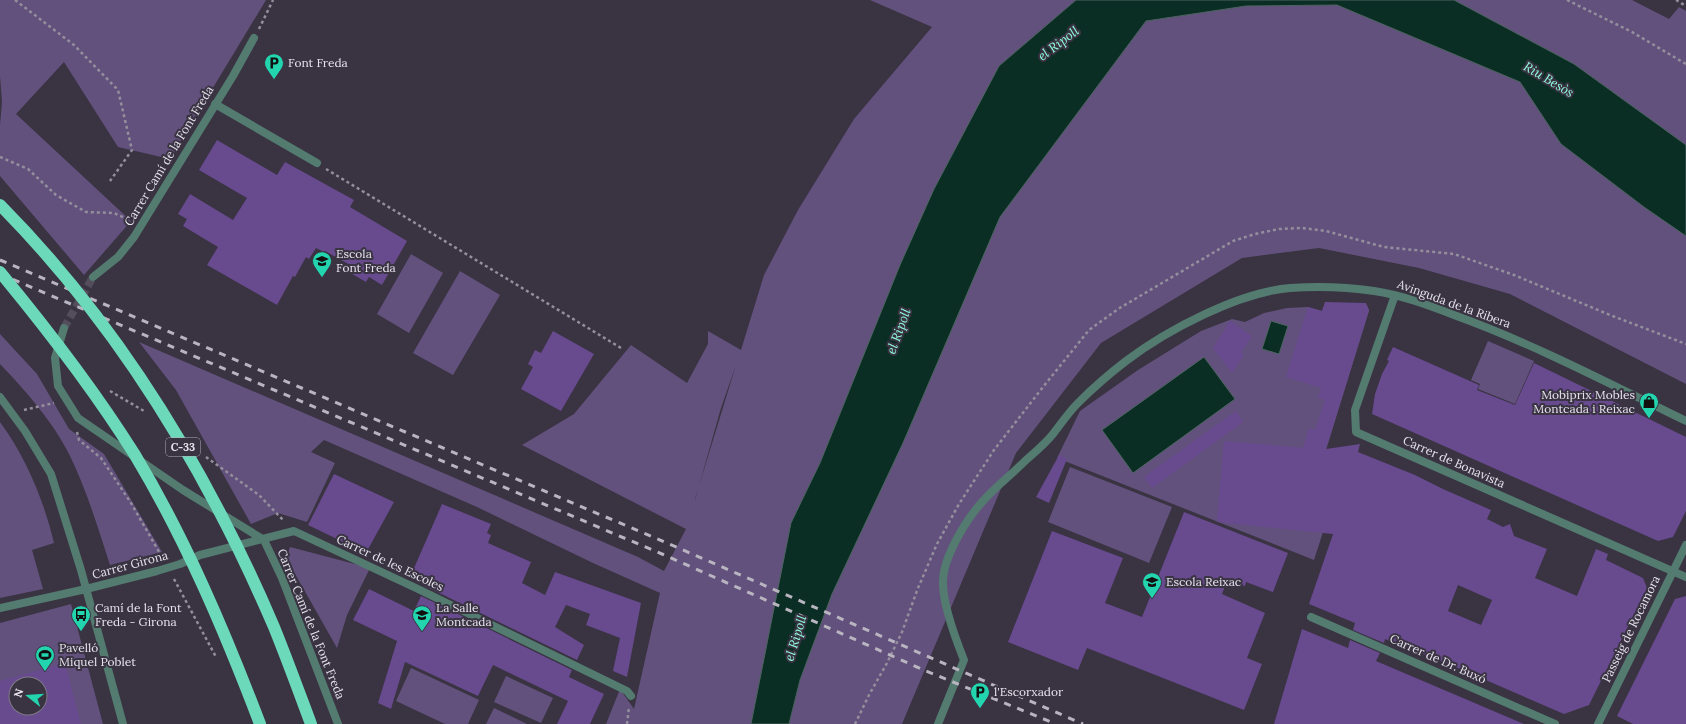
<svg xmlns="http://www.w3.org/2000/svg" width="1686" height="724" font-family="Lora,serif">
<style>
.green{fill:#63517d;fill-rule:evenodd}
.water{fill:#0a2d24;stroke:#4c6460}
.building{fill:#684a8e;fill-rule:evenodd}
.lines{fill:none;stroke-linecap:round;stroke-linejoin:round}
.minor-tunnel{stroke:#534d5c;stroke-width:8;stroke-dasharray:8 4;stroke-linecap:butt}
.path{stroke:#948f9c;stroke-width:2.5;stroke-dasharray:3 3;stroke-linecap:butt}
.service{stroke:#537b6f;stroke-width:8}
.minor{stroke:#537b6f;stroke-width:8}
.rail{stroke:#b9b5c0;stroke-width:3;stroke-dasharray:7 7;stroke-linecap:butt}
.motorway-bridge{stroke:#6dd9bb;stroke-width:12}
.labels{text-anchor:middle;stroke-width:4;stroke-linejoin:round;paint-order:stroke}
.shield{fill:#393342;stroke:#b3aeba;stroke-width:1}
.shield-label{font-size:11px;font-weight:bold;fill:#e7e3ed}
.poi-label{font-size:12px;fill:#e7e3ed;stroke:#393342;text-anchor:start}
.street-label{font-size:12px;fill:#e7e3ed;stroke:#393342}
.water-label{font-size:13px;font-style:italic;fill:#8ffdde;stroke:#393342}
</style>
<rect width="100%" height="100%" fill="#393342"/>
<!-- green -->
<path class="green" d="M0 0H266L170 159 118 147 64 62 16 114 131 221 84 275 0 176V125L2 102 0 76Z
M870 0H1076L999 66 853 384 820 463 791 523 751 724H606L620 689 634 709 660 593 593 563 477 507 324 440 311 452 335 463 307 522 278 513 251 524 176 390 139 342 638 557 664 571 686 529 522 445 574 414 631 345 687 383 708 344V331L741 350 764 275 798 210 854 119 932 27ZM736 365 695 499V500L721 408Z
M1454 0H1632L1669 19 1679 7 1686 11V145L1574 64Z
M1337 5 1520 82 1561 144 1644 207 1686 236V384L1510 294 1419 268 1319 248 1242 258 1101 343 1016 453 902 724H789L800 680 832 594 903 443 1000 217 1146 21 1246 6Z
M411 254 443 273 409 333 377 314Z
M460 271 500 295 453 375 413 353Z
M1325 303 1366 304 1369 311 1326 450 1333 501 1314 560 1057 458 1080 411 1138 370 1201 331 1232 319 1245 322 1264 313 1287 308 1308 307 1322 311Z
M0 334 37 374 69 429 104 454 162 552 110 565C98 528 87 491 70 456 54 423 25 390 0 364Z
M1488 341 1534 361 1515 404 1478 389 1480 384 1471 380Z
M0 422C26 457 44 501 54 543L32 550 43 589 0 598Z
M1070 467 1172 507 1149 563 1048 522Z
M290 547 370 568 347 615 337 648 286 558Z
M71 604 103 724H0V623ZM16 684H40V708H16Z
M411 668 479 700 468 724H445L396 701Z
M506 676 553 698 541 723 494 702Z
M494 708 527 724H486Z"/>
<!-- water -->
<path class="water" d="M1076 0H1454L1574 64 1686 145V236L1644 207 1561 144 1520 82 1337 5 1246 6 1146 21 1000 217 903 443 832 594 800 680 789 724H751L791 523 820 463 900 265 934 189 999 66Z
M1271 321 1288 326 1279 354 1262 349Z
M1204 357 1235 399 1133 473 1102 430Z"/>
<!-- building -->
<path class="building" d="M217 140 277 175 285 162 354 200 350 207 407 241 382 285 369 277 366 282 347 271 350 265 325 251 324 252 316 248 309 259 306 257 295 277 293 276 277 305 207 265 218 247 183 226 187 219 178 214 190 194 233 220 247 198 199 170Z
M1325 302 1366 303 1369 310 1326 449 1360 444 1358 452 1415 475 1443 489 1491 510 1487 519 1503 527 1510 524 1514 536 1547 549 1535 578 1577 596 1596 549 1608 554 1606 560 1643 578 1647 588 1589 705 1564 714 1458 668 1385 639 1384 643 1353 630 1355 623 1309 604 1333 534 1217 522 1224 441 1303 448 1309 428 1315 430 1325 400 1318 398 1321 388 1286 377 1308 307 1322 311ZM1458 585 1492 600 1481 625 1448 611Z
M1230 321 1252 336 1241 352 1244 355 1232 373 1213 348Z
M553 331 594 354 561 411 521 389 533 367 528 364 535 350 541 353Z
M1393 347 1479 385 1477 390 1515 405 1534 363 1686 437V511L1673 537 1658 541 1372 414 1375 394 1382 374 1389 361 1387 360Z
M1236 411 1243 422 1152 488 1144 477Z
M1059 455 1067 459 1049 503 1036 497Z
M334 474 394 502 366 553 308 525Z
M442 504 491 524 487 533 491 535 488 543 531 562 522 583 545 595 555 572 641 603 627 677 613 671 620 638 586 625 590 614 566 605 555 627 584 645 577 660 425 586 427 582 411 575Z
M1184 512 1288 553 1273 592 1246 582 1245 586 1227 581 1222 594 1265 613 1247 658 1262 664 1244 710 1087 648 1078 670 1008 642 1052 531 1123 558 1105 603 1142 617Z
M369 589 414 611 421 596 572 670 569 677 604 694 590 724H557L568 701 493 665 478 696 405 662 391 709 378 703 397 641 353 620Z
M1686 596V724H1633L1617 716 1675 599Z
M1302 629 1348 648 1350 640 1380 653 1376 661 1524 724H1274Z
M65 663 81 724H0V681ZM16 684H40V708H16Z"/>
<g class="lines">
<!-- minor-tunnel -->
<path class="minor-tunnel" d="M64 328 93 277"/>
<!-- path -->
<path class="path" d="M15 0 74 45 118 90 132 150 110 181
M1567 0 1632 32 1686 64
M1676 0 1686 6
M259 29 273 0
M0 157 28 169 56 195 86 212 114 213 131 221
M326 169 621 348
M110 391 144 411
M24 410 54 403
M77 432 79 440 101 458 131 503 162 557
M206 457 259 495 284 521
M174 579 216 657
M627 724 629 707
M855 724 869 695 887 663 902 632 918 588 937 544 959 504 994 450 1043 387 1089 330 1118 309 1233 241 1255 234 1279 229 1302 228 1326 231 1384 247 1454 254 1514 275 1610 315 1686 344"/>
<!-- service -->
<path class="service" d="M215 104 317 163"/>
<!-- minor -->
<path class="minor" d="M93 277 118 257 134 237 233 76 254 38
M1395 295 1355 410 1356 432 1686 577
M64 328 55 358 58 386 78 418 183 490 264 540 282 578 338 724
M0 397 25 431 51 474 81 570 123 724
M0 608 86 589 157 571 180 564 200 555 294 531 418 589 627 691 631 696
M1311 617 1555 724
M938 724 964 660C956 640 942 601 943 580 944 556 966 520 982 502 995 487 1011 475 1025 461 1034 453 1045 444 1053 434 1061 424 1068 413 1078 403 1093 388 1109 374 1126 361 1167 330 1239 292 1290 288 1318 286 1347 287 1374 291 1401 295 1428 305 1454 315 1534 344 1610 384 1686 421
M1598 724 1686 545"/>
<!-- rail -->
<path class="rail" d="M0 260 667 543 1083 724
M0 274 662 554 926 671 1056 724"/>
<!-- motorway-bridge -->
<path class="motorway-bridge" d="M0 205C118 324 208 473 274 627 287 659 299 692 311 724
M0 272C48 330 95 391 135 455 186 540 225 632 260 724"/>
</g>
<!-- icons -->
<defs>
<symbol id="parking-pin" viewBox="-11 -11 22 30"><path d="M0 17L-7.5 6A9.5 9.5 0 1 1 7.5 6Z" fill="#22d5af" stroke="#393342"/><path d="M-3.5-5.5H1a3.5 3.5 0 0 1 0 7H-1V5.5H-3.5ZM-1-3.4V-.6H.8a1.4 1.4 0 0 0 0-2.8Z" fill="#111"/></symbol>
<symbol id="school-pin" viewBox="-11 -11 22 30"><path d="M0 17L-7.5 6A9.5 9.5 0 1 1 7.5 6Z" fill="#22d5af" stroke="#393342"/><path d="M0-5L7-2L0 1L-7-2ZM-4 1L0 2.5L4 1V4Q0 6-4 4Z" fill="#111"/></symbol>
<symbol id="shop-pin" viewBox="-11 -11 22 30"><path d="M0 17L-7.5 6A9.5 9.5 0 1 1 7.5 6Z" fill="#22d5af" stroke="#393342"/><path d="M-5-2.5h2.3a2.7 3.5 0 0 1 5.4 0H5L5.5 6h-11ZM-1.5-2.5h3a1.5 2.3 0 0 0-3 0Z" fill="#111"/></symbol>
<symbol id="bus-pin" viewBox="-11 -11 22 30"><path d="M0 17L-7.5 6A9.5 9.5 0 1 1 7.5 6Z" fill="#22d5af" stroke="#393342"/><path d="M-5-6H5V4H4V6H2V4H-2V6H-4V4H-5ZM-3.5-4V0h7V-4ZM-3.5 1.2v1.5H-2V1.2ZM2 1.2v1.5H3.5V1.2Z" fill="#111"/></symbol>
<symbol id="stadium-pin" viewBox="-11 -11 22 30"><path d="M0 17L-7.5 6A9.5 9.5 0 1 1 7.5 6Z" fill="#22d5af" stroke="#393342"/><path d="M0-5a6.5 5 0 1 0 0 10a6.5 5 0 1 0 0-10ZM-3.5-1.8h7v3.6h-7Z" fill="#111"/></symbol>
</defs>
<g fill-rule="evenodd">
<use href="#parking-pin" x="263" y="52" width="22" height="30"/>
<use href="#school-pin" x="311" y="250" width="22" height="30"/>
<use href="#shop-pin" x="1638" y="391" width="22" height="30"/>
<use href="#school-pin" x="1141" y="571" width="22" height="30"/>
<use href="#bus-pin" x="70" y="604" width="22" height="30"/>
<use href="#school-pin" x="411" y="604" width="22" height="30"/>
<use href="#stadium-pin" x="34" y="644" width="22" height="30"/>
<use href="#parking-pin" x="969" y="681" width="22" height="30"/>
</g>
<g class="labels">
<!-- shield labels -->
<rect class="shield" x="166" y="438" width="34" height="18" rx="3"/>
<g class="shield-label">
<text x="183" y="451">C-33</text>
</g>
<!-- poi labels -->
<g class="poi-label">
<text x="288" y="67">Font Freda</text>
<text x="336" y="258">Escola<tspan x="336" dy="14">Font Freda</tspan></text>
<text x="1635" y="399" text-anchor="end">Mobiprix Mobles<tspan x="1635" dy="14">Montcada i Reixac</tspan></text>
<text x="1166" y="586">Escola Reixac</text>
<text x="95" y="612">Camí de la Font<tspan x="95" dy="14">Freda - Girona</tspan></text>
<text x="436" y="612">La Salle<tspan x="436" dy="14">Montcada</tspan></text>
<text x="59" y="652">Pavelló<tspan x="59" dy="14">Miquel Poblet</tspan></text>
<text x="994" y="696">l'Escorxador</text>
</g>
<!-- street labels -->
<g class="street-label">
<text transform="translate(169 156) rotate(-59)" y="4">Carrer Camí de la Font Freda</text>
<text transform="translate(1454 304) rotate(20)" y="4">Avinguda de la Ribera</text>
<text transform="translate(1454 462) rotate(24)" y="4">Carrer de Bonavista</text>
<text transform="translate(390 563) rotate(25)" y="4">Carrer de les Escoles</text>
<text transform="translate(130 565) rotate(-15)" y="4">Carrer Girona</text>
<text transform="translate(311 624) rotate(68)" y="4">Carrer Camí de la Font Freda</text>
<text transform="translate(1631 629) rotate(-64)" y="4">Passeig de Rocamora</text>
<text transform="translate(1438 659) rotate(24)" y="4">Carrer de Dr. Buxó</text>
</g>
<!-- water labels -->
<g class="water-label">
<text transform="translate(1058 43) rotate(-37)" y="5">el Ripoll</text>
<text transform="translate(1549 79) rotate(31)" y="5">Riu Besòs</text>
<text transform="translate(898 331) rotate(-70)" y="5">el Ripoll</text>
<text transform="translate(795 638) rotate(-73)" y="5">el Ripoll</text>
</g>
</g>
<!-- north arrow -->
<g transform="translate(28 696) rotate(287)"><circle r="19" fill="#393342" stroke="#7f7986"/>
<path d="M0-3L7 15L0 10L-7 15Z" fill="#22d5af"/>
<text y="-6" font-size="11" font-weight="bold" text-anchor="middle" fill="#e7e3ed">N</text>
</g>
</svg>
